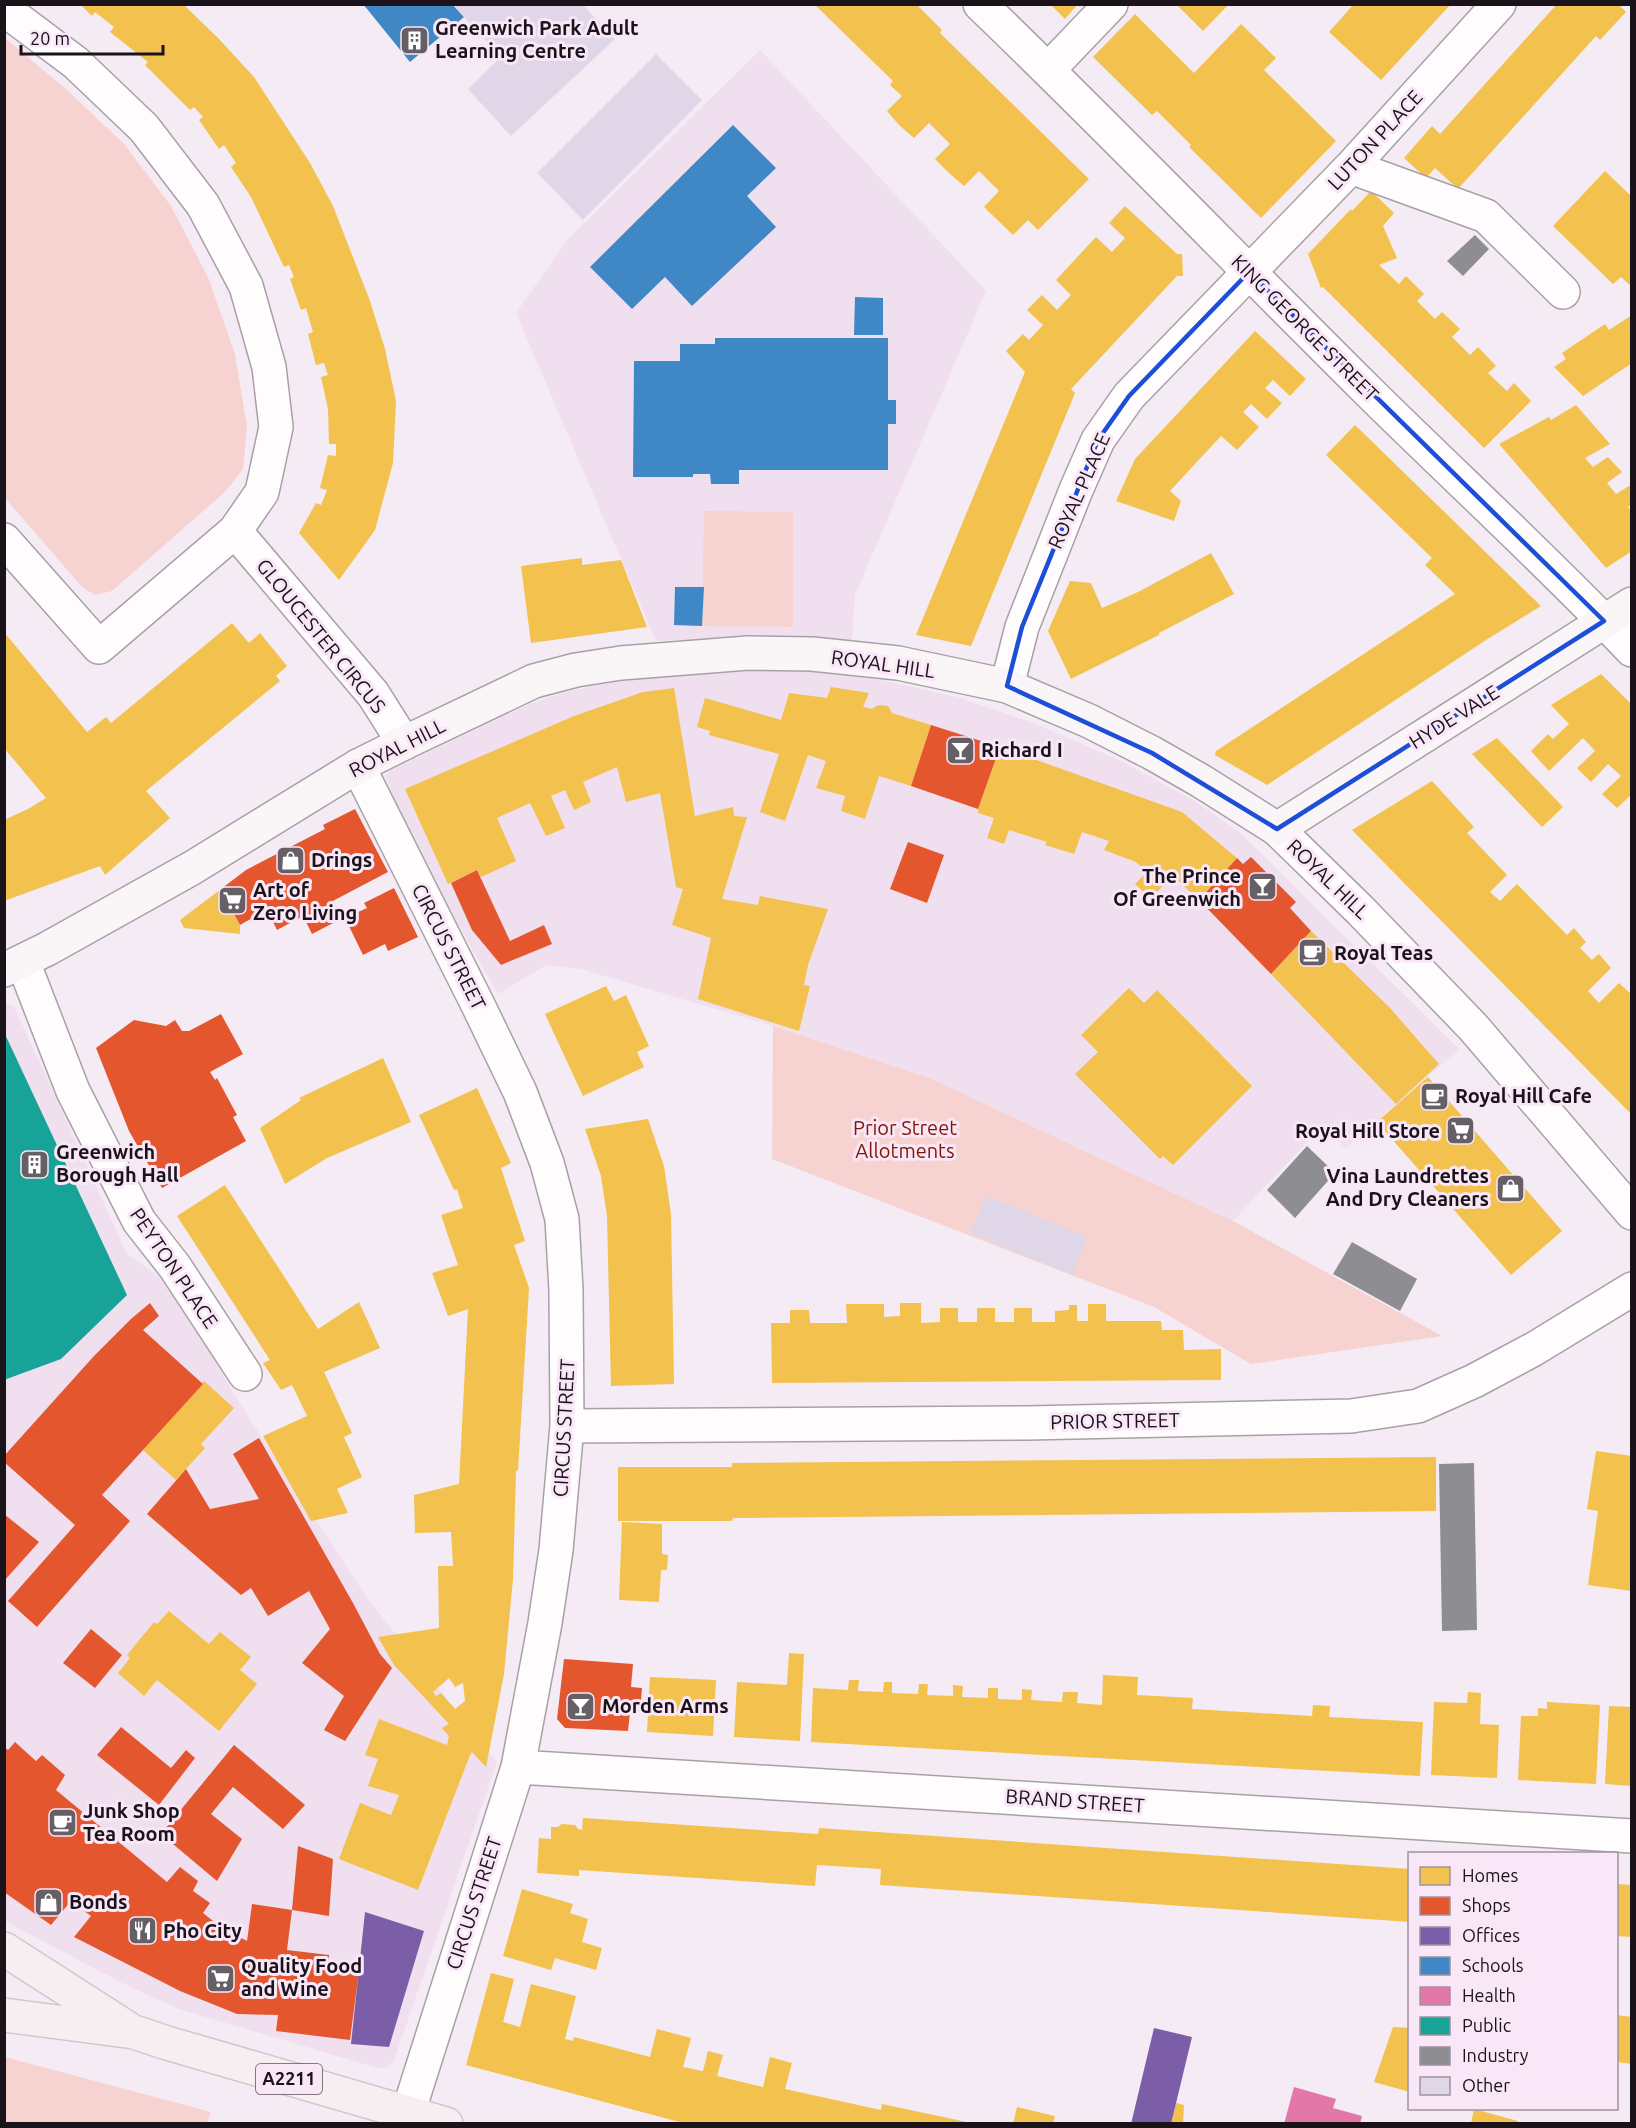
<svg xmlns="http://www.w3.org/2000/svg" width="1636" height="2128" font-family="Ubuntu,sans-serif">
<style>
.built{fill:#f0dfef}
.green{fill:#f6d3d0}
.homes{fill:#f2c14e;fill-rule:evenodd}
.shops{fill:#e4572e}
.offices{fill:#7b5ea7}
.schools{fill:#3f88c5}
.health{fill:#e377a8}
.public{fill:#17a398}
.industry{fill:#8d8d92}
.building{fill:#dfd7e8}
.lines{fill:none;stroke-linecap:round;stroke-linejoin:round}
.minor-casing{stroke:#a8a0a7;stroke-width:36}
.secondary-casing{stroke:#a8a0a7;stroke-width:36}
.primary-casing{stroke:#cdc9cd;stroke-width:36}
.minor{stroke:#fefcfd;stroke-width:33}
.secondary{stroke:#faf5f7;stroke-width:33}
.primary{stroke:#f6eef1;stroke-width:33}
.marked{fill:none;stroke:#1d4ed8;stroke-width:4.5;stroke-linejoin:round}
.labels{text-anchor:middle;stroke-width:6;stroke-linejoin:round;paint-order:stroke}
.shield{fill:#f9e7f8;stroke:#5d535c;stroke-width:1.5}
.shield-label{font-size:18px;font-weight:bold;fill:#1a1319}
.poi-label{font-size:20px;font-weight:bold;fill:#1a1319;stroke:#f9e7f8;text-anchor:start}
.street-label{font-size:20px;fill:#1a1319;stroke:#f9e7f8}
.park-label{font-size:20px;fill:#821503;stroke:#f9e7f8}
</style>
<rect width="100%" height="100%" fill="#f5ebf4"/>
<!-- built -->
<path class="built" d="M760 50 986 291 855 595 852 640 745 637 656 641 516 313 568 239Z
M746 671H817L881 680 957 697 1031 722 1117 759 1193 800 1238 831 1459 1049 1346 1149 1322 1126 1233 1221 932 1079 773 1026 581 969 546 965 498 994 440 893 409 835 385 776 391 770 528 705 556 695 593 686 666 675Z
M4 1003 13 1006 18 1015 127 1254 175 1288 233 1393 367 1598 497 1762 394 2060 386 2068 374 2067 179 2009 120 1982 5 1921Z"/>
<!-- green -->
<path class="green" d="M5 38 66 89 124 144 171 206 208 277 235 354 247 427 243 469 226 491 112 591 95 595 82 587 5 498Z
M704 511 793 512V627L702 626Z
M773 1026 932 1079 1233 1221 1442 1336 1251 1364 1154 1307 772 1159Z
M5 2057 211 2112 207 2123H5Z"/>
<!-- homes -->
<path class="homes" d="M80 4H183L218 38 254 77 310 163 333 206 370 301 385 349 396 401 393 463 375 530 339 580 299 533 316 503 321 505 327 490 320 488 328 455 336 456V444H329L328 409 321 377 328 375 324 363 316 365 308 334 313 332 306 308 301 310 290 279 294 277 289 265 284 267 251 197 231 167 236 163 224 145 219 149 199 120 203 117 194 107 190 110 145 65 148 62 110 32 114 27 95 12 92 16Z
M814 4H916L942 30 940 33 1089 179 1038 230 1028 220 1013 235 984 207 999 191 979 171 964 186 949 173 935 159 950 144 929 123 914 138 899 125 887 111 902 96 890 85 893 81Z
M1050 4H1078L1065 19Z
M1176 4H1229L1203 31Z
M1354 4H1451L1381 80 1329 32Z
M1557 4H1618L1626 12 1600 40 1596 36 1458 189 1435 168 1426 178 1404 158 1432 126 1440 134Z
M1135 14 1194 73 1241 24 1276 58 1264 70 1336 141 1261 218 1189 147 1191 145 1157 111 1152 115 1093 57Z
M1605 171 1632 197V287L1621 277 1613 284 1553 226Z
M1371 191 1394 213 1383 226 1397 258 1379 265 1399 284 1406 276 1424 294 1417 301 1435 319 1442 312 1460 329 1452 337 1470 355 1478 347 1496 366 1488 373 1507 391 1514 383 1531 401 1484 448 1323 287 1321 288 1308 254 1351 209 1352 211Z
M1125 206 1177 254H1182L1183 276H1177L1071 389 1075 393 971 646 916 635 1025 372 1006 351 1023 334 1029 340 1043 325 1027 310 1042 295 1057 310 1071 295 1056 280 1096 237 1112 252 1125 238 1109 223Z
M1632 315V363L1583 396 1554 367 1566 359 1562 353 1605 324 1609 330Z
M1255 331 1306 379 1290 396 1273 380 1265 388 1282 403 1267 419 1251 404 1243 412 1259 427 1237 450 1221 436 1170 491 1181 501 1174 521 1116 501 1135 459Z
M1576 405 1610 444 1585 458 1593 467 1608 457 1622 472 1607 483 1616 494 1629 486 1632 488V504L1628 507 1632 512V551L1606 568 1499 444 1549 417 1551 420Z
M1355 425 1541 606 1486 640 1267 785 1215 755 1216 751 1455 594 1425 565 1432 558 1326 455Z
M1211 553 1234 594 1159 633V635L1071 679 1048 631 1070 581 1091 583 1102 608 1138 592Z
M582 558V565L621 560 647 627 531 643 521 566Z
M232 623 249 643 260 633 287 666 276 676 280 681 146 791 170 818 105 875 100 866 4 901V820L28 809 46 798 4 748V632L87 732 106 717 111 723Z
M1601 674 1632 705V794L1617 808 1602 794 1621 776 1608 764 1591 782 1577 768 1595 751 1583 738 1549 771 1531 751 1548 734 1553 739 1569 724 1551 705Z
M831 687 869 693 863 707 872 709 878 705 888 706 892 713 931 725 911 786 879 776 865 819 841 811 845 796 816 788 826 761 808 755 785 821 760 812 779 754 709 735 710 731 697 727 705 698 781 720 789 693 827 698Z
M674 688 695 816 733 807 734 816 747 817 722 899 758 905 760 896 828 909 808 965 804 985 810 986 799 1031 698 999 711 938 672 925 683 889 676 887 660 793 626 802 617 767 583 782 591 802 574 810 565 790 551 796 565 828 546 836 530 803 497 818 516 861 481 877 477 870 448 884 405 789 574 716 643 692Z
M1497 738 1563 807 1542 827 1472 754Z
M1000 747 1182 812 1237 858 1199 900 1172 875 1151 899 1135 884 1147 872 1136 862 1104 850 1109 841 1082 832 1074 854 1045 845 1047 842 1009 830 1004 844 987 838 994 818 978 813V809Z
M1432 781 1474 827 1467 833 1507 875 1490 892 1500 901 1517 884 1567 935 1574 928 1586 942 1580 948 1592 960 1599 954 1611 968 1588 991 1599 1003 1619 983 1632 995V1115L1352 830Z
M221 889 240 925V934L184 928 180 920Z
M1311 931 1390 1008 1439 1064 1396 1104 1271 974Z
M606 986 614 1001 626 995 649 1046 637 1052 644 1067 583 1096 545 1014Z
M1129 988 1144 1003 1157 990 1252 1086 1173 1165 1163 1156 1160 1159 1075 1074 1098 1052 1081 1035Z
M383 1058 411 1122 327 1158 285 1184 260 1128 301 1100 299 1098Z
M1428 1077 1562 1231 1511 1275 1377 1122Z
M477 1088 511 1163 501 1168 525 1241 514 1245 529 1288 518 1470 516 1471 513 1579 504 1674 486 1767 472 1752 470 1755 418 1890 339 1859 360 1803 391 1815 399 1795 368 1786 378 1759 365 1755 379 1719 447 1745 449 1736 442 1728 449 1724 394 1665 378 1637 439 1628 438 1566H453L451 1532 415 1533 414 1495 459 1484 468 1309 448 1316 432 1273 458 1265 441 1215 463 1208 457 1189 454 1190 419 1115ZM449 1678 455 1687 463 1683 465 1701 455 1709 441 1693 436 1696 433 1692Z
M648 1119 664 1166 671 1214 674 1384 611 1386 607 1216 601 1176 585 1129Z
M225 1185 318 1329 359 1302 380 1348 324 1372 352 1433 344 1437 362 1477 337 1489 348 1513 311 1521 263 1436 307 1416 292 1385 281 1390 263 1363 270 1360 177 1216Z
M900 1303H921V1323L940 1322V1308H958V1322H977V1308H995V1322H1014V1308H1032V1322H1055V1311L1069 1310V1305H1077V1321H1088V1304H1106V1321H1161L1162 1330H1183L1184 1350 1221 1349V1380L772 1383 771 1323H790V1310H809L810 1323H847L846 1304H884V1317L900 1316Z
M204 1381 234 1408 201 1444 205 1448 176 1480 143 1450Z
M1596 1451 1632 1456V1591L1588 1585 1598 1511 1587 1509Z
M1436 1457V1511L733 1518 732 1521H618V1467H732V1463Z
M622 1522 662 1524V1554L668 1555 667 1570H661L659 1602 619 1600Z
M169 1611 209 1644 220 1632 251 1657 240 1670 257 1684 219 1731 157 1680 144 1696 118 1673 130 1658 127 1655 154 1622 157 1624Z
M789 1653 804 1654 800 1741 734 1737 737 1682 787 1685Z
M1103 1675 1138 1677 1137 1695 1193 1698 1192 1709 1312 1716 1313 1705 1330 1706 1329 1717 1423 1722 1420 1776 811 1742 813 1688 848 1690 849 1680H859L858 1691 883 1692 884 1682H892V1693L918 1694 919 1684H928L927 1695 953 1696V1685L963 1686 962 1697 988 1698V1688H998V1699L1022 1700V1689L1032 1690 1031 1700 1062 1702 1063 1692H1078L1077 1703 1102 1705Z
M650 1677 716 1680 713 1736 647 1732Z
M1468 1692 1481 1693 1480 1724 1499 1725 1497 1778 1431 1775 1434 1702 1467 1703Z
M1547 1702 1600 1705 1596 1784 1518 1780 1521 1716H1538V1708L1547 1709Z
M1609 1706 1632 1707V1786L1605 1784Z
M583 1818 818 1834 819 1828 1410 1869V1922L880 1885 881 1869 817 1865 815 1886 579 1870V1876L537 1873 539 1838 551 1839V1827H558L562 1824 575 1825 578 1829 582 1830Z
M1617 1884 1632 1885V1937L1617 1936Z
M522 1889 573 1904 570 1913 588 1919 582 1942 602 1948 596 1970 555 1958 551 1970 503 1956Z
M491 1973 514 1979 503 2022 520 2027 531 1984 576 1996 565 2039 573 2041 574 2037 650 2057 657 2029 691 2038 683 2067 703 2071 708 2051 723 2055 717 2076 763 2087 770 2057 792 2063 785 2089 881 2110 882 2104 976 2124H687L466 2065Z
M1617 2015 1632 2017V2064L1617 2062Z
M1393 2027 1410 2028V2092L1374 2082Z
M1176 2103 1184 2105 1183 2124H1171Z
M1017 2107 1055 2116 1053 2124H1013Z
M1474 2109 1518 2121 1517 2124H1471Z"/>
<!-- shops -->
<path class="shops" d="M931 725 1000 747 978 809 911 786Z
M355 809 388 872 327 904 337 921 312 934 303 916 277 930 267 910 240 925 221 889 246 870 325 829 323 825Z
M908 842 944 855 927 903 890 889Z
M1251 857 1296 902 1290 908 1311 931 1271 974 1199 900 1237 858 1243 864Z
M477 870 510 941 544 925 552 944 501 965 472 930 451 883Z
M394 888 418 937 388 951 385 944 363 955 345 918 367 908 364 903Z
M221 1014 243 1054 210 1072 215 1080 217 1078 237 1115 233 1117 246 1141 162 1188 129 1131 96 1048 134 1020 166 1026 175 1020 182 1031H189Z
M150 1303 159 1316 143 1330 203 1384 102 1495 130 1521 37 1627 8 1601 75 1525 4 1462V1456L94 1356 131 1319Z
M259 1438 353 1603 380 1654 392 1668 345 1741 324 1730 344 1696 302 1663 330 1629 309 1591 268 1616 251 1588 241 1595 147 1514 186 1469 210 1509 259 1499 233 1454Z
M4 1514 39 1542 4 1581Z
M91 1629 122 1655 95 1688 63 1663Z
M564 1659 633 1664 631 1687 642 1688 640 1712H630L628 1731 565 1728 557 1719Z
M121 1727 171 1768 186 1750 195 1758 159 1805 97 1755Z
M15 1742 36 1761 42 1755 65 1775 56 1790 167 1882 180 1867 198 1881 193 1891 210 1903 203 1913 222 1928 247 1941 252 1904 292 1910 287 1950 329 1955 328 1968 359 1971 350 2040 276 2031 278 2015 237 2014 180 1991 74 1937 91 1916 71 1901 51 1925 4 1892V1747L8 1750Z
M234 1745 305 1805 283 1829 233 1787 211 1814 242 1839 217 1881 161 1834Z
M298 1846 333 1859 329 1916 292 1910Z"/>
<!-- offices -->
<path class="offices" d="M365 1912 424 1931 389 2047 351 2044Z
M1154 2028 1192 2037 1171 2124H1131Z"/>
<!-- schools -->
<path class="schools" d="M363 4H452L464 17 410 62Z
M733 125 776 168 747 196 776 227 692 306 665 277 632 309 590 267Z
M855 297 883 298V335H854Z
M715 338H888V400H896V424H888V470H739V484H711L710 474H693V477H633L634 361H680V344H715Z
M675 587H704L702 626 674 625Z"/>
<!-- health -->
<path class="health" d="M1294 2087 1336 2099 1333 2108 1362 2116 1360 2124H1284Z"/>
<!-- public -->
<path class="public" d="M4 1032 127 1295 61 1359 4 1380Z"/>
<!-- industry -->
<path class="industry" d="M1475 235 1489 249 1463 276 1447 261Z
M1307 1146 1335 1173 1295 1218 1267 1190Z
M1352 1242 1417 1279 1400 1311 1333 1274Z
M1474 1463 1477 1630 1442 1631 1439 1464Z"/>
<!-- building -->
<path class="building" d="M452 4H582L615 39 511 136 468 89 501 57Z
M656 54 702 100 583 220 537 173Z
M986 1196 1087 1237 1072 1275 971 1233Z"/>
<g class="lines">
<defs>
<path id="minor" d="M980 4C1111 130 1237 261 1365 388 1454 476 1546 560 1632 650
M4 9 76 63 144 128 203 205 246 286 269 367 276 427 262 492 235 531 99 647 4 540
M1048 70 1111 4
M1351 167 1486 216 1563 292
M235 531 373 694 404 743
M1007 686 1022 627 1076 490 1098 440 1129 396 1351 167 1499 4
M358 766 478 1005 520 1092 547 1163 562 1219 566 1290 567 1426 556 1550 545 1623 518 1767 408 2113
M1277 829 1360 910 1473 1027 1632 1213
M23 962 73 1091 139 1221 175 1267 245 1374
M567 1426 1027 1423 1351 1416 1418 1406 1474 1381 1534 1349 1632 1289
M518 1767 1632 1836"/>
<path id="secondary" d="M4 970 47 949 192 868 358 766 404 743 534 681 576 670 621 663 748 653 812 654 898 663 1007 686 1089 721 1152 753 1201 781 1277 829 1632 604"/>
<path id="primary" d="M4 1949 127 2028
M4 2015 134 2032 167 2043 446 2124"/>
</defs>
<!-- minor casing -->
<use href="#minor" class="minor-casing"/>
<!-- secondary casing -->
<use href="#secondary" class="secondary-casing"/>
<!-- primary casing -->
<use href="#primary" class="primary-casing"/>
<!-- minor -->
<use href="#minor" class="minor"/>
<!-- secondary -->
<use href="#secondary" class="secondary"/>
<!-- primary -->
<use href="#primary" class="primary"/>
</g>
<!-- marked area -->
<path class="marked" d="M1249 272 1604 621 1277 829 1152 753 1007 686 1022 627 1098 440 1129 396Z"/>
<!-- icons -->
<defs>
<symbol id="building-square" viewBox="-11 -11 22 22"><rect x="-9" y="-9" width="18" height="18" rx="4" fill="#675f66" stroke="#f9e7f8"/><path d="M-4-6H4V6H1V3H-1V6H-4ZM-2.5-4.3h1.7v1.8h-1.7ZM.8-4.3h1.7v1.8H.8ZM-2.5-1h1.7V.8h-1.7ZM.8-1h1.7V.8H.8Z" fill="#fff"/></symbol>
<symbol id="bar-square" viewBox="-11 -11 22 22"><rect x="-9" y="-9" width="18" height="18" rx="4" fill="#675f66" stroke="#f9e7f8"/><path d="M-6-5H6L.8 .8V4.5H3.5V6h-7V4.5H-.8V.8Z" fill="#fff"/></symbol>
<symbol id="shop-square" viewBox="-11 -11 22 22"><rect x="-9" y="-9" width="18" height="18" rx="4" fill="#675f66" stroke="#f9e7f8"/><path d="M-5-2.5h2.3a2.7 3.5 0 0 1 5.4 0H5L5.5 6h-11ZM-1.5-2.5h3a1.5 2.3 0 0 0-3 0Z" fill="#fff"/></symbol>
<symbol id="supermarket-square" viewBox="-11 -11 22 22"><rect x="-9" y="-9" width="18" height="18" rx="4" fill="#675f66" stroke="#f9e7f8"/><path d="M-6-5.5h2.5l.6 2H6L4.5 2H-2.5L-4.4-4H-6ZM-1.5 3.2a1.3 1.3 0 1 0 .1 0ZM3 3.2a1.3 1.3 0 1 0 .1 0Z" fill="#fff"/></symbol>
<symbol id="cafe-square" viewBox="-11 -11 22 22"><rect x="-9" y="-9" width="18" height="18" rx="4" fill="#675f66" stroke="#f9e7f8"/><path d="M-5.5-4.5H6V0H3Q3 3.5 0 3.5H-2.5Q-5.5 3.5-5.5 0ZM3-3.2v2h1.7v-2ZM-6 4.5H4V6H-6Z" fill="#fff"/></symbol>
<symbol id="restaurant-square" viewBox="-11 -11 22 22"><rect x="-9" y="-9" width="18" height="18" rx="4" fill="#675f66" stroke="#f9e7f8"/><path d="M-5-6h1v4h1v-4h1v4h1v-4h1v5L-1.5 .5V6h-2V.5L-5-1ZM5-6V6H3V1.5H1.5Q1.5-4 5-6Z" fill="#fff"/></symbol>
</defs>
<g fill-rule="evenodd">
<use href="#building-square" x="398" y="24" width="33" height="33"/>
<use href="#bar-square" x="944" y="734" width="33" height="33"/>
<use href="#shop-square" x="274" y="844" width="33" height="33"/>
<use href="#bar-square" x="1246" y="870" width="33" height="33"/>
<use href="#supermarket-square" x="216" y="884" width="33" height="33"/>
<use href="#cafe-square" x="1296" y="936" width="33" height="33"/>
<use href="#cafe-square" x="1418" y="1080" width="33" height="33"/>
<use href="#supermarket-square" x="1444" y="1114" width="33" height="33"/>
<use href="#building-square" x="18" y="1148" width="33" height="33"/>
<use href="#shop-square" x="1494" y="1172" width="33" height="33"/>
<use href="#bar-square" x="564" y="1690" width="33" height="33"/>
<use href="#cafe-square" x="46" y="1806" width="33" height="33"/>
<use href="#shop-square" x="32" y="1886" width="33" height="33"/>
<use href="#restaurant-square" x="126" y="1914" width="33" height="33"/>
<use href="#supermarket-square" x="204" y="1962" width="33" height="33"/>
</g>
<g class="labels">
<!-- shield labels -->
<rect class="shield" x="256" y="2064" width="66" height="30" rx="4.5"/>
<g class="shield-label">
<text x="289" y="2085">A2211</text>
</g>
<!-- poi labels -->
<g class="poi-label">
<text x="435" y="35">Greenwich Park Adult<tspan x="435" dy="23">Learning Centre</tspan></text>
<text x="981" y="757">Richard I</text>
<text x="311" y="867">Drings</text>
<text x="1241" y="883" text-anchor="end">The Prince<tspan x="1241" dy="23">Of Greenwich</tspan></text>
<text x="253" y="897">Art of<tspan x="253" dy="23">Zero Living</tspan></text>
<text x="1334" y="960">Royal Teas</text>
<text x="1455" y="1103">Royal Hill Cafe</text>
<text x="1440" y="1138" text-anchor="end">Royal Hill Store</text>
<text x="56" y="1159">Greenwich<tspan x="56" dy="23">Borough Hall</tspan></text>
<text x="1489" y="1183" text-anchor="end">Vina Laundrettes<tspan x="1489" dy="23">And Dry Cleaners</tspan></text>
<text x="602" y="1713">Morden Arms</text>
<text x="83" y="1818">Junk Shop<tspan x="83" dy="23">Tea Room</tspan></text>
<text x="69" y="1909">Bonds</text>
<text x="163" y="1938">Pho City</text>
<text x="241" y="1973">Quality Food<tspan x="241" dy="23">and Wine</tspan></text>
</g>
<!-- street labels -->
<g class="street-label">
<text transform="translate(1375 140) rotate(-47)" y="7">LUTON PLACE</text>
<text transform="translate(1305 328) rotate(45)" y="7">KING GEORGE STREET</text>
<text transform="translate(1079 491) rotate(-66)" y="7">ROYAL PLACE</text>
<text transform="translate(321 636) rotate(51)" y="7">GLOUCESTER CIRCUS</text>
<text transform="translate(883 664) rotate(8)" y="7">ROYAL HILL</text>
<text transform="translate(1454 717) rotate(-32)" y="7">HYDE VALE</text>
<text transform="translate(397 748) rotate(-27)" y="7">ROYAL HILL</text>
<text transform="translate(1328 879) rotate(44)" y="7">ROYAL HILL</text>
<text transform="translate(449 947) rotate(63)" y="7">CIRCUS STREET</text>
<text transform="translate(174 1268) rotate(56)" y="7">PEYTON PLACE</text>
<text transform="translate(1115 1421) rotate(-1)" y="7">PRIOR STREET</text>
<text transform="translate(564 1428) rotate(-87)" y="7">CIRCUS STREET</text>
<text transform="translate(1075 1801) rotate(4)" y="7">BRAND STREET</text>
<text transform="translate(474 1903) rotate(-72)" y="7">CIRCUS STREET</text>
</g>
<!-- park labels -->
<g class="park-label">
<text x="905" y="1135">Prior Street<tspan x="905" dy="23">Allotments</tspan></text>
</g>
</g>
<!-- border -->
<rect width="1636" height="2128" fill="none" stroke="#1a1319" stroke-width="12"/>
<!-- legend -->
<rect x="1408" y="1852" width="210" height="258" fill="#f9e7f8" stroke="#a0929f" stroke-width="1.5"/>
<rect x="1420" y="1867" width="30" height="18" fill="#f2c14e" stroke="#a0929f" stroke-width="1.5"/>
<text x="1462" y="1882" font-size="18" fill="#1a1319">Homes</text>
<rect x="1420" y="1897" width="30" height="18" fill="#e4572e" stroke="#a0929f" stroke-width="1.5"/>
<text x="1462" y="1912" font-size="18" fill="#1a1319">Shops</text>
<rect x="1420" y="1927" width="30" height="18" fill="#7b5ea7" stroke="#a0929f" stroke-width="1.5"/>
<text x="1462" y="1942" font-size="18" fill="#1a1319">Offices</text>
<rect x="1420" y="1957" width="30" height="18" fill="#3f88c5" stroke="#a0929f" stroke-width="1.5"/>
<text x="1462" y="1972" font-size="18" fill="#1a1319">Schools</text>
<rect x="1420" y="1987" width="30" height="18" fill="#e377a8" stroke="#a0929f" stroke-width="1.5"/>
<text x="1462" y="2002" font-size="18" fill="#1a1319">Health</text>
<rect x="1420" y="2017" width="30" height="18" fill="#17a398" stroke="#a0929f" stroke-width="1.5"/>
<text x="1462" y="2032" font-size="18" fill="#1a1319">Public</text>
<rect x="1420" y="2047" width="30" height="18" fill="#8d8d92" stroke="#a0929f" stroke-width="1.5"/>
<text x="1462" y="2062" font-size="18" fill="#1a1319">Industry</text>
<rect x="1420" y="2077" width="30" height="18" fill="#dfd7e8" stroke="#a0929f" stroke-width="1.5"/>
<text x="1462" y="2092" font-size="18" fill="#1a1319">Other</text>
<!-- scale -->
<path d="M21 45v9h142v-9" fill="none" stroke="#1a1319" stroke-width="3"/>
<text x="30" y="45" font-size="18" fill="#1a1319" stroke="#f9e7f8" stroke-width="4.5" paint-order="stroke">20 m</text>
</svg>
